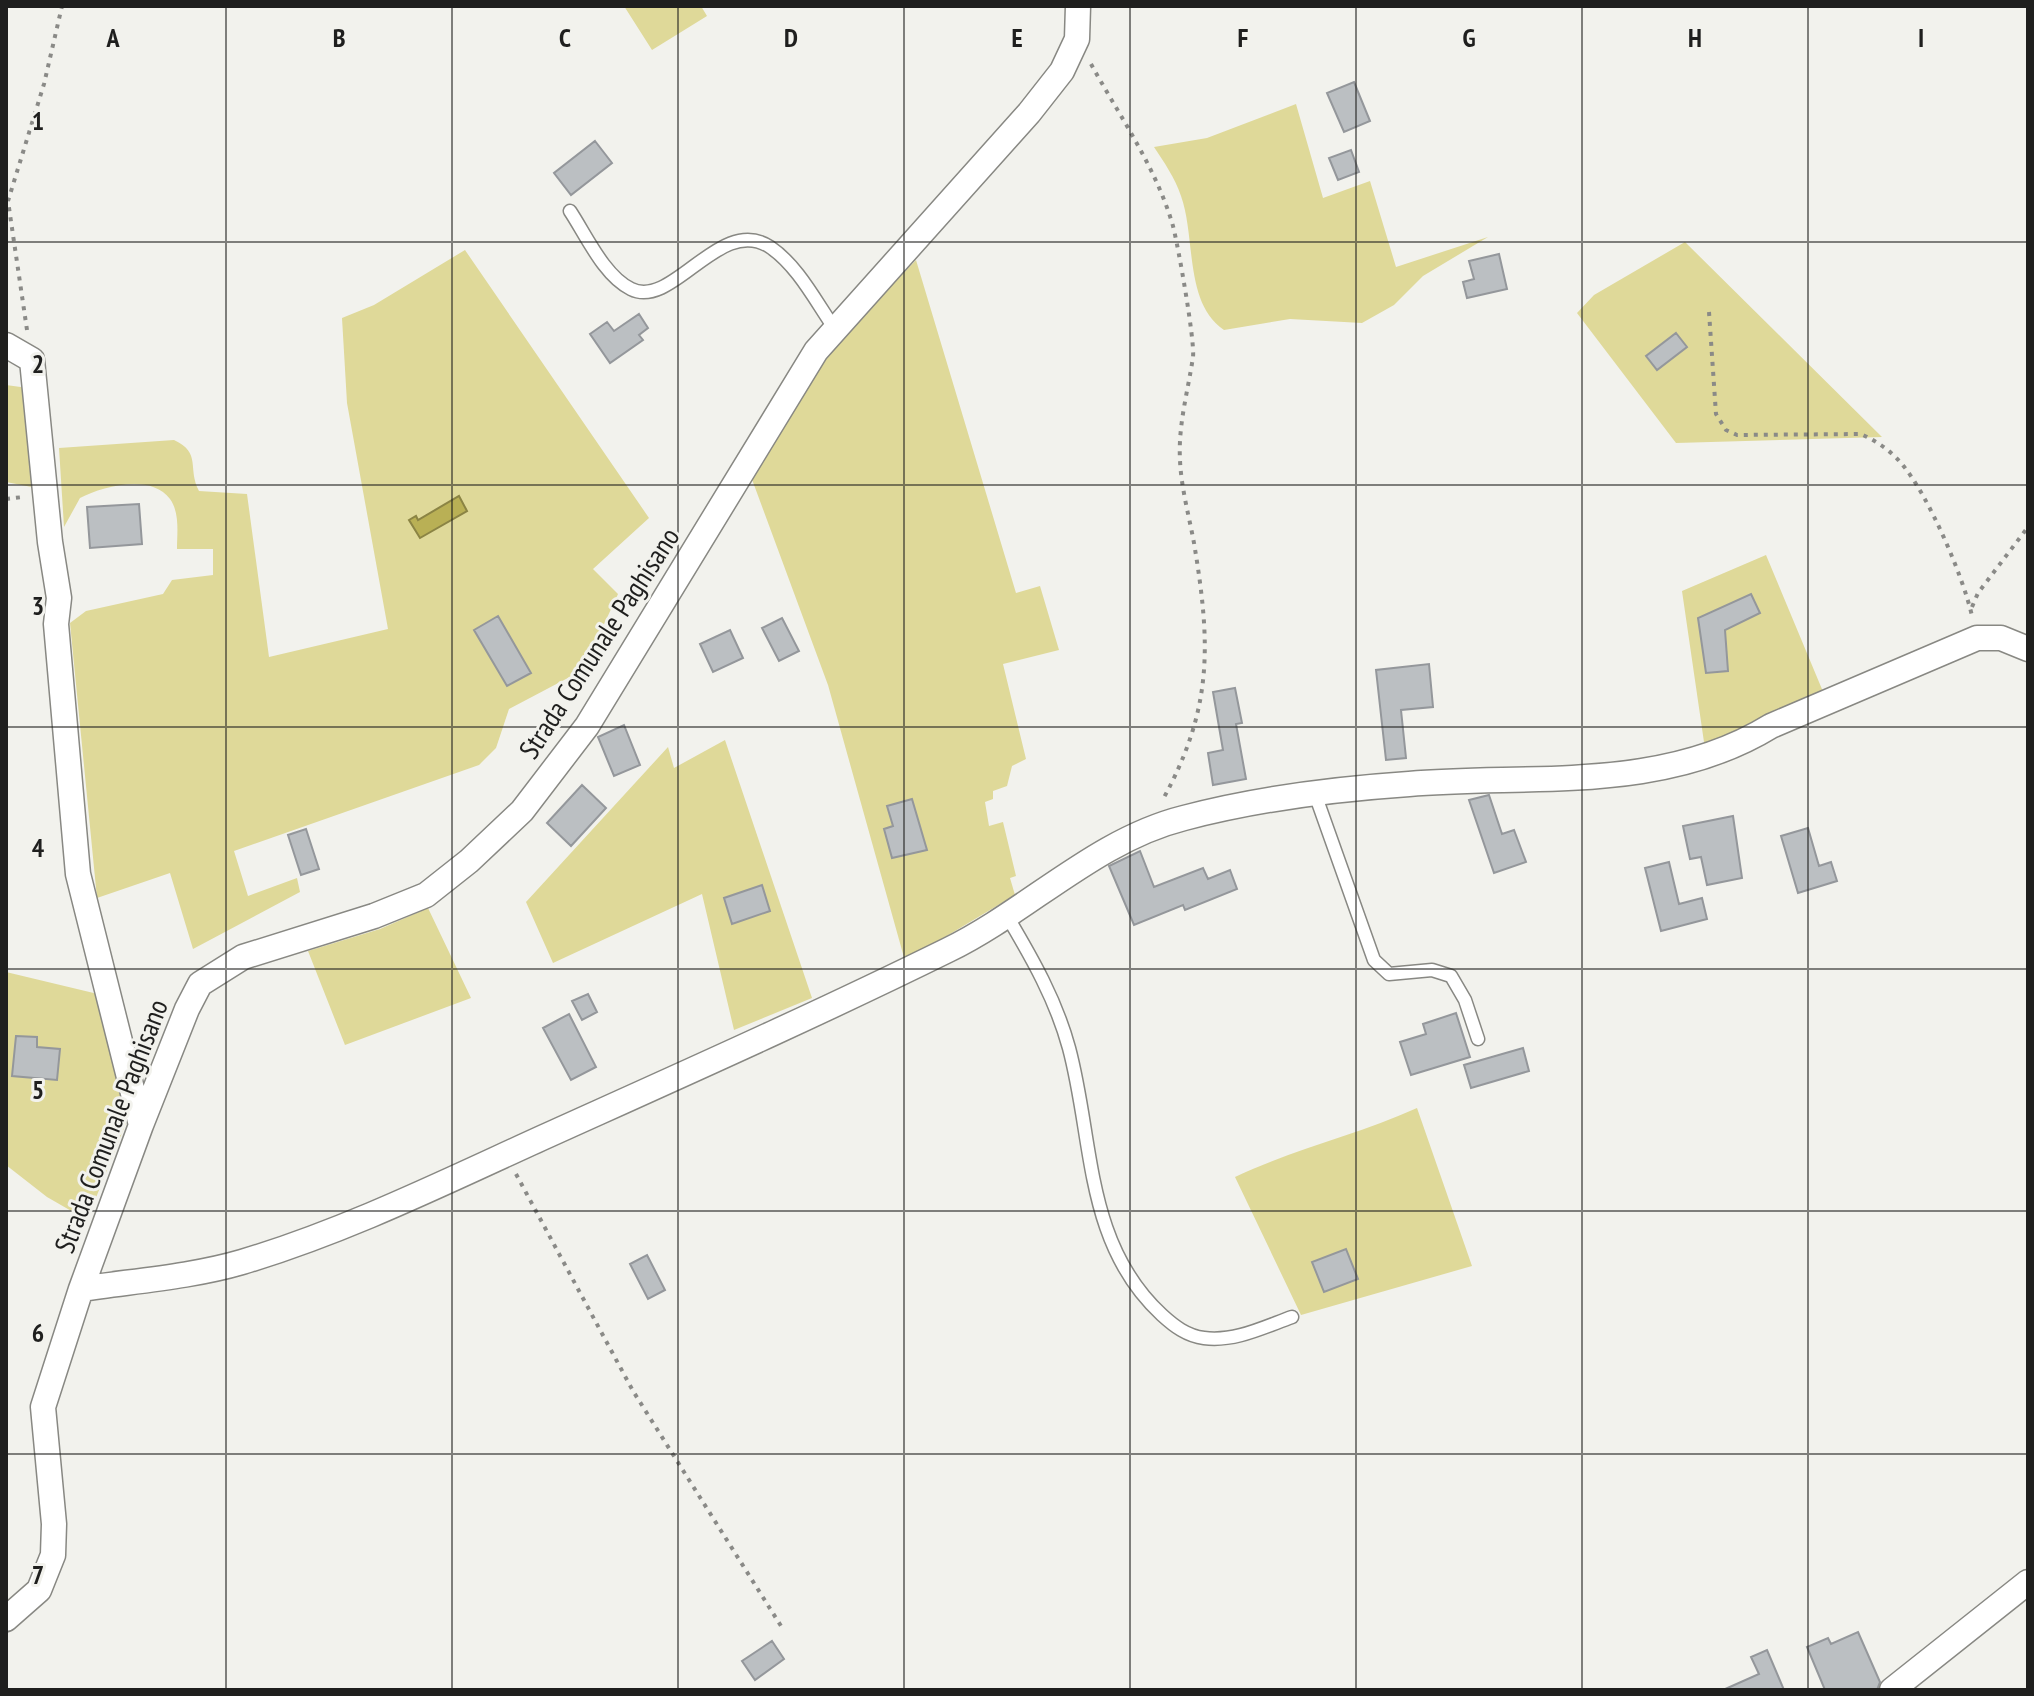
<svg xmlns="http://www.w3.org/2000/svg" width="2034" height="1696" font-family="'PT Sans Narrow',sans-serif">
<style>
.green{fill:#dfd999}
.water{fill:#b9b055;stroke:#8b8444;stroke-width:2}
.building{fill:#bbbfc2;stroke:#94979b;stroke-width:2}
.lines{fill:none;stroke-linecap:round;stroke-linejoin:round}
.service-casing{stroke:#888883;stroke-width:15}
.minor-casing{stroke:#888883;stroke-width:27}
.path{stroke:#8a8a87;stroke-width:4;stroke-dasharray:4 6;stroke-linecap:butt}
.service{stroke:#fff;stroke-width:12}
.minor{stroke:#fff;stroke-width:24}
.grid{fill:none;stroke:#1f1f1e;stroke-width:2;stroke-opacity:0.55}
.labels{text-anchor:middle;stroke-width:6;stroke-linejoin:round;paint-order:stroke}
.street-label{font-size:28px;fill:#1f1f1e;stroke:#f2f2ed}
.grid-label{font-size:26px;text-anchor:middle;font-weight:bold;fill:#1f1f1e;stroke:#f2f2ed;stroke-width:6;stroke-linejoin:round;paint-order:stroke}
</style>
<rect width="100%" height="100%" fill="#f2f2ed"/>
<!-- green -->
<path class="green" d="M624 6H701L707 16 652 50Z
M1296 104 1323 198 1370 181 1396 267 1488 237 1423 276 1394 305 1362 323 1290 319 1224 330C1184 303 1196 238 1181 196 1175 178 1164 162 1154 147L1207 138Z
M1685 242 1882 437 1676 443 1577 313 1594 295Z
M465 250 649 518 593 569 618 594 583 670 509 709 496 748 479 765 234 851 248 896 297 878 300 892 193 949 170 873 97 898 70 623 86 611 163 594 172 580 213 575V549H177C177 533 180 513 170 499 151 473 103 486 80 498L64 527 59 448 174 440C202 453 187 468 199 491L247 494 269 657 388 629 347 403 342 318 374 305Z
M916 260 1016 593 1040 586 1059 650 1003 664 1026 759 1012 766 1007 786 993 791V799L985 802 989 826 1003 822 1016 876 1010 878 1015 895 905 961 828 685 750 474 824 356Z
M6 385 28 388 37 488 6 482Z
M1766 555 1824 694 1705 749 1682 591Z
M725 740 812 998 734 1030 702 894 553 963 526 902 668 747 674 768Z
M428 908 471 998 345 1045 308 951 380 929Z
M6 972 102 995 126 1123 87 1220 47 1197 6 1165Z
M1417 1108 1472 1266 1301 1315 1235 1177C1294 1149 1357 1135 1417 1108Z"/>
<!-- water -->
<path class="water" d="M459 496 467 511 420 538 409 520 416 516 418 520Z"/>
<!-- building -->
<path class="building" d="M1354 82 1370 121 1344 132 1327 93Z
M595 141 612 163 571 195 554 173Z
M1351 150 1359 172 1338 180 1329 158Z
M1499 254 1507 289 1467 298 1463 282 1474 279 1469 261Z
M639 314 648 328 639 335 643 340 610 363 590 334 607 322 614 331Z
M1676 333 1687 347 1657 370 1646 356Z
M139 504 142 544 90 548 87 507Z
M1751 594 1760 613 1725 630 1728 671 1706 673 1698 618Z
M498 616 531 673 507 686 474 630Z
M782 618 799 651 779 661 762 628Z
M730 630 743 658 713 672 700 644Z
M1429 664 1433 707 1401 710 1406 758 1386 760 1376 670Z
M1235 688 1242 723 1236 724 1246 779 1213 785 1208 753 1223 750 1213 692Z
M624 725 640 765 614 776 598 737Z
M582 785 606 808 571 846 547 823Z
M1489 795 1502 834 1514 830 1526 862 1494 873 1469 800Z
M912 799 927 850 892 858 884 829 893 826 887 806Z
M1733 816 1742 878 1707 885 1701 857 1690 859 1683 826Z
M1808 828 1819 866 1831 862 1837 881 1798 893 1781 836Z
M306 829 319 869 301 875 288 835Z
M1140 851 1154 887 1203 868 1208 879 1230 870 1237 889 1185 910 1183 905 1134 925 1109 866Z
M1669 862 1679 904 1702 898 1707 919 1661 931 1645 868Z
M762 885 770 911 732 924 724 898Z
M588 994 597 1012 582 1020 572 1001Z
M1456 1013 1470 1057 1411 1075 1400 1042 1426 1034 1423 1024Z
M569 1014 596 1067 571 1080 543 1028Z
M16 1036 37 1037V1047L60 1049 57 1080 12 1076Z
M1523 1048 1529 1071 1471 1088 1464 1065Z
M1346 1249 1358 1279 1324 1292 1312 1262Z
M647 1255 665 1290 648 1299 630 1264Z
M1858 1632 1880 1682 1877 1690H1825L1807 1647 1828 1638 1831 1644Z
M772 1641 784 1659 755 1680 742 1661Z
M1767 1650 1784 1690H1723L1759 1674 1751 1657Z"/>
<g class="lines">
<defs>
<path id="service" d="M570 211C586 235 604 276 631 289 673 310 720 214 770 247 798 266 816 302 835 329
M1315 794 1374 960 1389 974 1432 970 1451 976 1465 1000 1478 1039
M1007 916C1032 958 1056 1000 1069 1048 1094 1141 1084 1243 1162 1315 1174 1326 1187 1336 1204 1338 1235 1342 1264 1327 1292 1317"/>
<path id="minor" d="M6 345 32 360 50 542 59 598 56 624 78 874 141 1125
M81 1289C133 1281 191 1277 242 1262 346 1231 445 1182 544 1137 679 1076 814 1016 948 950 1028 911 1096 840 1184 818 1256 799 1335 789 1409 784 1531 774 1662 793 1771 726L1977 638H2001L2028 649
M6 1619 39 1590 53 1555 54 1524 43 1407 81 1289 141 1125 187 1009 200 984 243 957 374 916 426 895 469 861 522 811 587 726 816 351 1029 113 1062 71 1077 39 1078 6
M1892 1690 2028 1582"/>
</defs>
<!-- service casing -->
<use href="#service" class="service-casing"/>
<!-- minor casing -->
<use href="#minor" class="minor-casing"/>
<!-- path -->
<path class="path" d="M1091 64C1120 117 1156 167 1173 226 1178 245 1195 341 1193 357 1188 391 1178 425 1180 460 1181 487 1189 516 1194 543 1211 645 1213 709 1162 801
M1709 312 1716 414 1726 430 1737 435 1861 434C1876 441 1890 450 1901 463 1928 494 1963 576 1972 616
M27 330 8 201 44 84 62 6
M6 499 23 497
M1972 607 1978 593 2028 527
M516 1174 633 1391 781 1626"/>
<!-- service -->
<use href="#service" class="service"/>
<!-- minor -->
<use href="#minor" class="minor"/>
</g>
<!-- grid -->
<path class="grid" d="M226 6V1690M452 6V1690M678 6V1690M904 6V1690M1130 6V1690M1356 6V1690M1582 6V1690M1808 6V1690M6 242H2028M6 485H2028M6 727H2028M6 969H2028M6 1211H2028M6 1454H2028"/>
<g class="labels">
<!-- street labels -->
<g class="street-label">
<text transform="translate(599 643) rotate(-57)" y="10">Strada Comunale Paghisano</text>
<text transform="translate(111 1126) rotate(-69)" y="10">Strada Comunale Paghisano</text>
</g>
</g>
<g class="grid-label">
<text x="113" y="47">A</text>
<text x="339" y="47">B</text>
<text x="565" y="47">C</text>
<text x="791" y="47">D</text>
<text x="1017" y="47">E</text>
<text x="1243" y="47">F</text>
<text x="1469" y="47">G</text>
<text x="1695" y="47">H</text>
<text x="1921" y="47">I</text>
<text x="38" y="130">1</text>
<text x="38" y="373">2</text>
<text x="38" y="615">3</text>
<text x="38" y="857">4</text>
<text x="38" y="1099">5</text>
<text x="38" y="1342">6</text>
<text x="38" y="1584">7</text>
</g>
<!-- border -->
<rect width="2034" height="1696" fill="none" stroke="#1f1f1e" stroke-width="16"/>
</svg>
